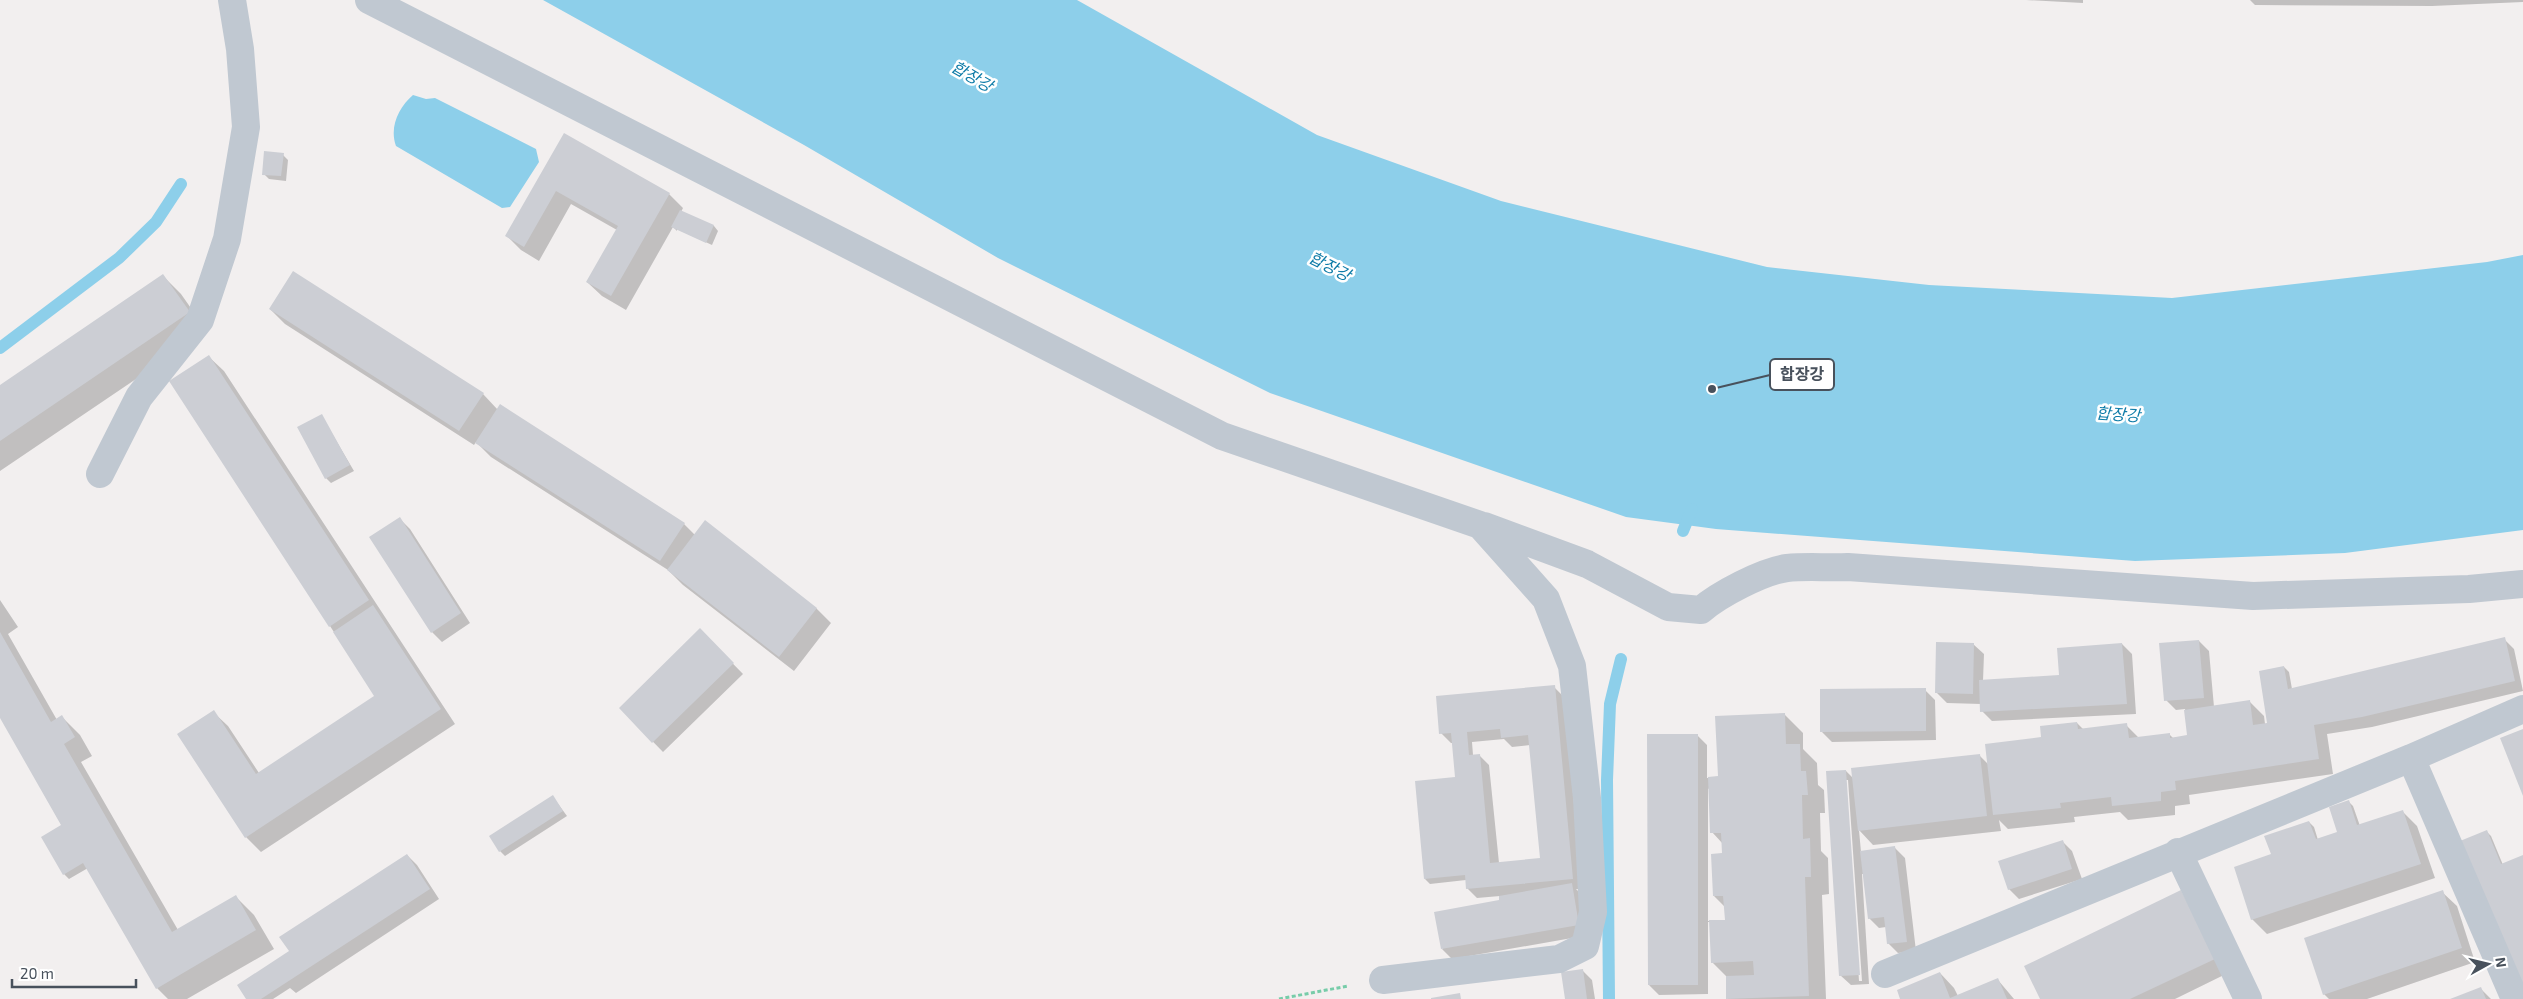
<svg xmlns="http://www.w3.org/2000/svg" width="2523" height="999" font-family="'Exo 2','Noto Sans KR',sans-serif">
<style>
.water{fill:#8dcfea}
.shadow{fill:#0003;fill-rule:evenodd}
.lines{fill:none;stroke-linecap:round;stroke-linejoin:round}
.stream{stroke:#8dcfea;stroke-width:12}
.building{fill:#ccced4;fill-rule:evenodd}
.path{stroke:#77cca9;stroke-width:3;stroke-dasharray:4 2.5;stroke-linecap:butt}
.street{stroke:#c0c8d1;stroke-width:28}
.labels{text-anchor:middle;stroke-width:5;stroke-linejoin:round;paint-order:stroke}
.water-label{font-size:16px;font-style:italic;fill:#0f7ca8;stroke:#fff}
.leader{fill:none;stroke:#48515c;stroke-width:2}
.callout-dot{fill:#48515c;stroke:#fff;stroke-width:2}
.callout{fill:#fff;stroke:#48515c;stroke-width:2}
.callout-label{font-size:16px;text-anchor:middle;font-weight:bold;fill:#48515c}
</style>
<rect width="100%" height="100%" fill="#f2efef"/>
<!-- water -->
<path class="water" d="M543 0H1077L1317 135 1501 201 1767 267 1929 285 2172 298 2487 262 2523 255V530L2345 553 2135 561 1716 529 1626 517 1270 393 998 258 804 145Z
M413 95 426 99 435 98 536 149 539 162 510 207 502 208 396 146C389 127 399 107 413 95Z"/>
<!-- shadow -->
<path class="shadow" d="M2026 0H2083V3Z
M2250 0H2523V2L2432 6 2255 5Z
M565 135 669 194 683 208 681 212 714 226 718 231 712 245 677 229V231L673 227 626 310 602 296 587 282 617 230 571 204 539 261 521 250 507 236Z
M283 155 288 160 286 181 269 179 264 174Z
M163 276 181 294 207 331 0 471V386Z
M270 309 483 394 498 410 684 524 695 535 816 608 831 623 794 671 683 585 668 570 491 457 476 442 474 445 285 324Z
M209 357 224 371 455 724 261 852 246 837 179 734 213 712 228 726 259 773 376 697 330 626Z
M321 415 354 471 331 483 326 478Z
M400 519 410 529 470 623 442 642 432 632Z
M0 600 18 627 8 634 57 720 62 717 80 735 92 756 81 762 178 930 236 897 254 915 274 949 187 999H168L157 988 88 868 69 879 64 874 65 831 0 715Z
M700 630 743 674 663 752 620 708Z
M2504 639 2514 649 2523 691 2372 727 2327 734 2333 774 2189 795 2190 804 2175 806V815L2128 820 2120 812 2074 817 2075 822 2008 829 1999 820 2001 831 1873 845 1859 830 1861 852 1895 848 1905 858 1916 951 1898 953 1888 943 1886 927 1879 928 1869 918 1864 874H1862L1869 984 1851 985 1840 975 1846 771 1853 778 1979 755 1988 764 2077 723 2084 730 2126 725 2139 738 2169 734 2173 738 2189 736 2185 709 2176 710 2166 700 2199 641 2209 651 2214 707 2249 701 2264 716 2265 724H2269L2284 667 2289 672 2292 689ZM1846 780H1848L1862 981H1859Z
M1973 644 1984 654 1983 681 2060 677 2122 644 2132 654 2136 714 1992 721 1982 711 1981 704 1947 703 1937 693Z
M1554 687 1564 697 1582 889H1576L1581 894 1589 935 1452 959 1442 949 1501 901 1500 896 1477 898 1467 888 1466 880 1430 884 1425 879 1457 781 1453 743H1451L1441 733ZM1504 739 1512 747 1530 745 1545 859 1499 863 1489 765 1479 755H1473L1472 742Z
M1925 690 1935 700 1936 740 1832 742 1822 732Z
M1785 715 1803 733V749L1817 763 1818 785 1824 790 1825 813H1820L1821 851 1828 858 1829 894 1822 895 1826 999H1728L1727 977 1712 962 1710 922H1708V994L1659 995 1649 985 1697 735 1707 745V778H1719ZM1710 788 1712 832 1723 844 1724 855 1714 896 1725 907 1726 921H1708V789Z
M553 797 567 816 505 856 500 851Z
M2348 801 2353 806 2360 826 2403 812 2417 826 2435 878 2267 934 2252 919 2274 855 2309 822 2314 827 2318 840 2339 833Z
M2486 831 2491 836 2503 865 2523 856V987Z
M2062 841 2072 851 2082 879 2019 899 2009 889Z
M407 855 417 865 439 899 296 993 290 988 273 999H248L291 952Z
M2442 892 2457 906 2475 962 2367 999H2329L2324 994Z
M2196 906 2228 973 2175 999H2041Z
M1582 970 1592 980 1595 999H1566Z
M1940 973 1954 988 1958 996 1998 980 2014 999H1902Z
M2481 989 2491 999H2454Z"/>
<g class="lines">
<!-- stream -->
<path class="stream" d="M0 348 119 258 156 222 181 184
M1683 531 1692 509
M1609 999 1607 780 1610 704 1621 659"/>
</g>
<!-- building -->
<path class="building" d="M564 133 670 193 611 296 586 282 618 226 556 191 524 247 505 236Z
M264 151 284 153 281 176 262 175Z
M680 210 714 225 706 243 671 227Z
M293 271 484 393 459 431 269 309Z
M163 274 190 312 0 441V385Z
M209 355 369 600 329 627 169 381Z
M500 404 685 523 660 561 475 443Z
M322 414 350 465 325 479 297 427Z
M400 517 461 613 431 633 369 537Z
M705 520 817 608 779 657 667 570Z
M373 605 441 709 245 838 177 734 214 710 256 774 374 696 333 632Z
M700 628 734 663 652 743 619 708Z
M0 632 51 722 62 715 75 737 64 744 172 932 236 895 256 930 156 989 83 863 63 875 41 837 61 825 0 718Z
M2505 637 2515 681 2362 717 2314 725 2319 759 2175 781 2176 790 2161 792V801L2112 806 2111 797 2060 803 2061 808 1993 815 1985 744 2041 737 2040 726 2077 722 2078 729 2127 723 2129 738 2170 733V738L2187 735 2184 710 2250 700 2253 725 2267 723 2259 671 2284 666 2288 689Z
M2199 640 2204 698 2164 701 2159 643Z
M1936 642 1974 643 1973 694 1935 693Z
M2122 643 2127 704 1980 712 1979 680 2059 675 2057 648Z
M1555 685 1573 879 1466 889 1465 875 1424 879 1415 781 1455 777 1451 733 1439 734 1436 696ZM1500 729 1501 738 1528 735 1540 858 1490 863 1480 754 1469 755 1467 732Z
M1926 688V731L1820 732V689Z
M1785 713 1786 744H1800L1801 771H1806L1808 795H1802L1803 839 1810 838 1811 877H1805L1809 996 1726 999V976L1754 975 1753 961 1711 963 1709 920H1725L1723 896H1713L1711 854 1722 853 1721 833H1710L1708 777 1718 776 1715 716Z
M2523 729V796L2500 738Z
M1647 734H1698V985H1648Z
M1980 754 1987 816 1858 831 1851 768Z
M1846 770 1860 975 1839 976 1826 771Z
M553 795 563 811 499 852 489 836Z
M2349 800 2357 825 2403 810 2421 864 2251 920 2234 867 2271 854 2264 836 2309 821 2316 839 2337 832 2329 807Z
M2487 830 2501 864 2523 855V990L2460 841Z
M2063 840 2072 869 2008 890 1998 861Z
M1895 846 1907 942 1887 944 1884 917 1868 919 1860 851Z
M407 854 430 889 261 999H246L237 985 289 951 279 937Z
M1572 883 1579 925 1441 949 1434 912 1499 900V896Z
M2181 890 2215 959 2130 999H2040L2024 966Z
M2443 890 2462 948 2323 995 2304 938Z
M1583 969 1587 999H1565L1561 972Z
M1940 972 1950 998 1998 978 2007 999H1900L1897 990Z
M2481 987 2486 999H2450Z
M1460 993 1461 999H1431V998Z"/>
<g class="lines">
<!-- path -->
<path class="path" d="M1279 999 1348 986"/>
<!-- street -->
<path class="street" d="M369 0 1222 436 1480 525 1546 599 1572 666 1587 798 1593 912 1585 946 1559 959 1383 980
M100 474 139 397 200 320 227 239 246 127 240 49 232 0
M1484 526 1587 564 1668 607 1701 610C1718 595 1763 571 1787 568 1807 566 1828 568 1848 567L2253 596 2469 589 2523 584
M2411 758 2515 999
M2178 852 2248 999
M1885 974 2411 758 2523 709"/>
</g>
<g class="labels">
<!-- water labels -->
<g class="water-label">
<text transform="translate(972 76) rotate(30)" y="6">합장강</text>
<text transform="translate(1330 266) rotate(27)" y="6">합장강</text>
<text transform="translate(2118 414) rotate(4)" y="6">합장강</text>
</g>
</g>
<!-- callouts -->
<path class="leader" d="M1712 389L1770 375"/>
<circle class="callout-dot" cx="1712" cy="389" r="5"/>
<rect class="callout" x="1770" y="359" width="64" height="31" rx="5"/>
<g class="callout-label">
<text x="1802" y="380">합장강</text>
</g>
<!-- north arrow -->
<g transform="translate(2488 964) rotate(82)" stroke="#ffffff" stroke-width="4" paint-order="stroke">
<path d="M0-4L9 19L0 12L-9 19Z" fill="#48515c"/>
<text y="-8" font-size="14" font-weight="bold" text-anchor="middle" fill="#48515c">N</text>
</g>
<!-- scale -->
<path d="M12 979v8h124v-8" fill="none" stroke="#48515c" stroke-width="2.5"/>
<text x="20" y="979" font-size="15" fill="#48515c" stroke="#ffffff" stroke-width="4" paint-order="stroke">20 m</text>
</svg>
